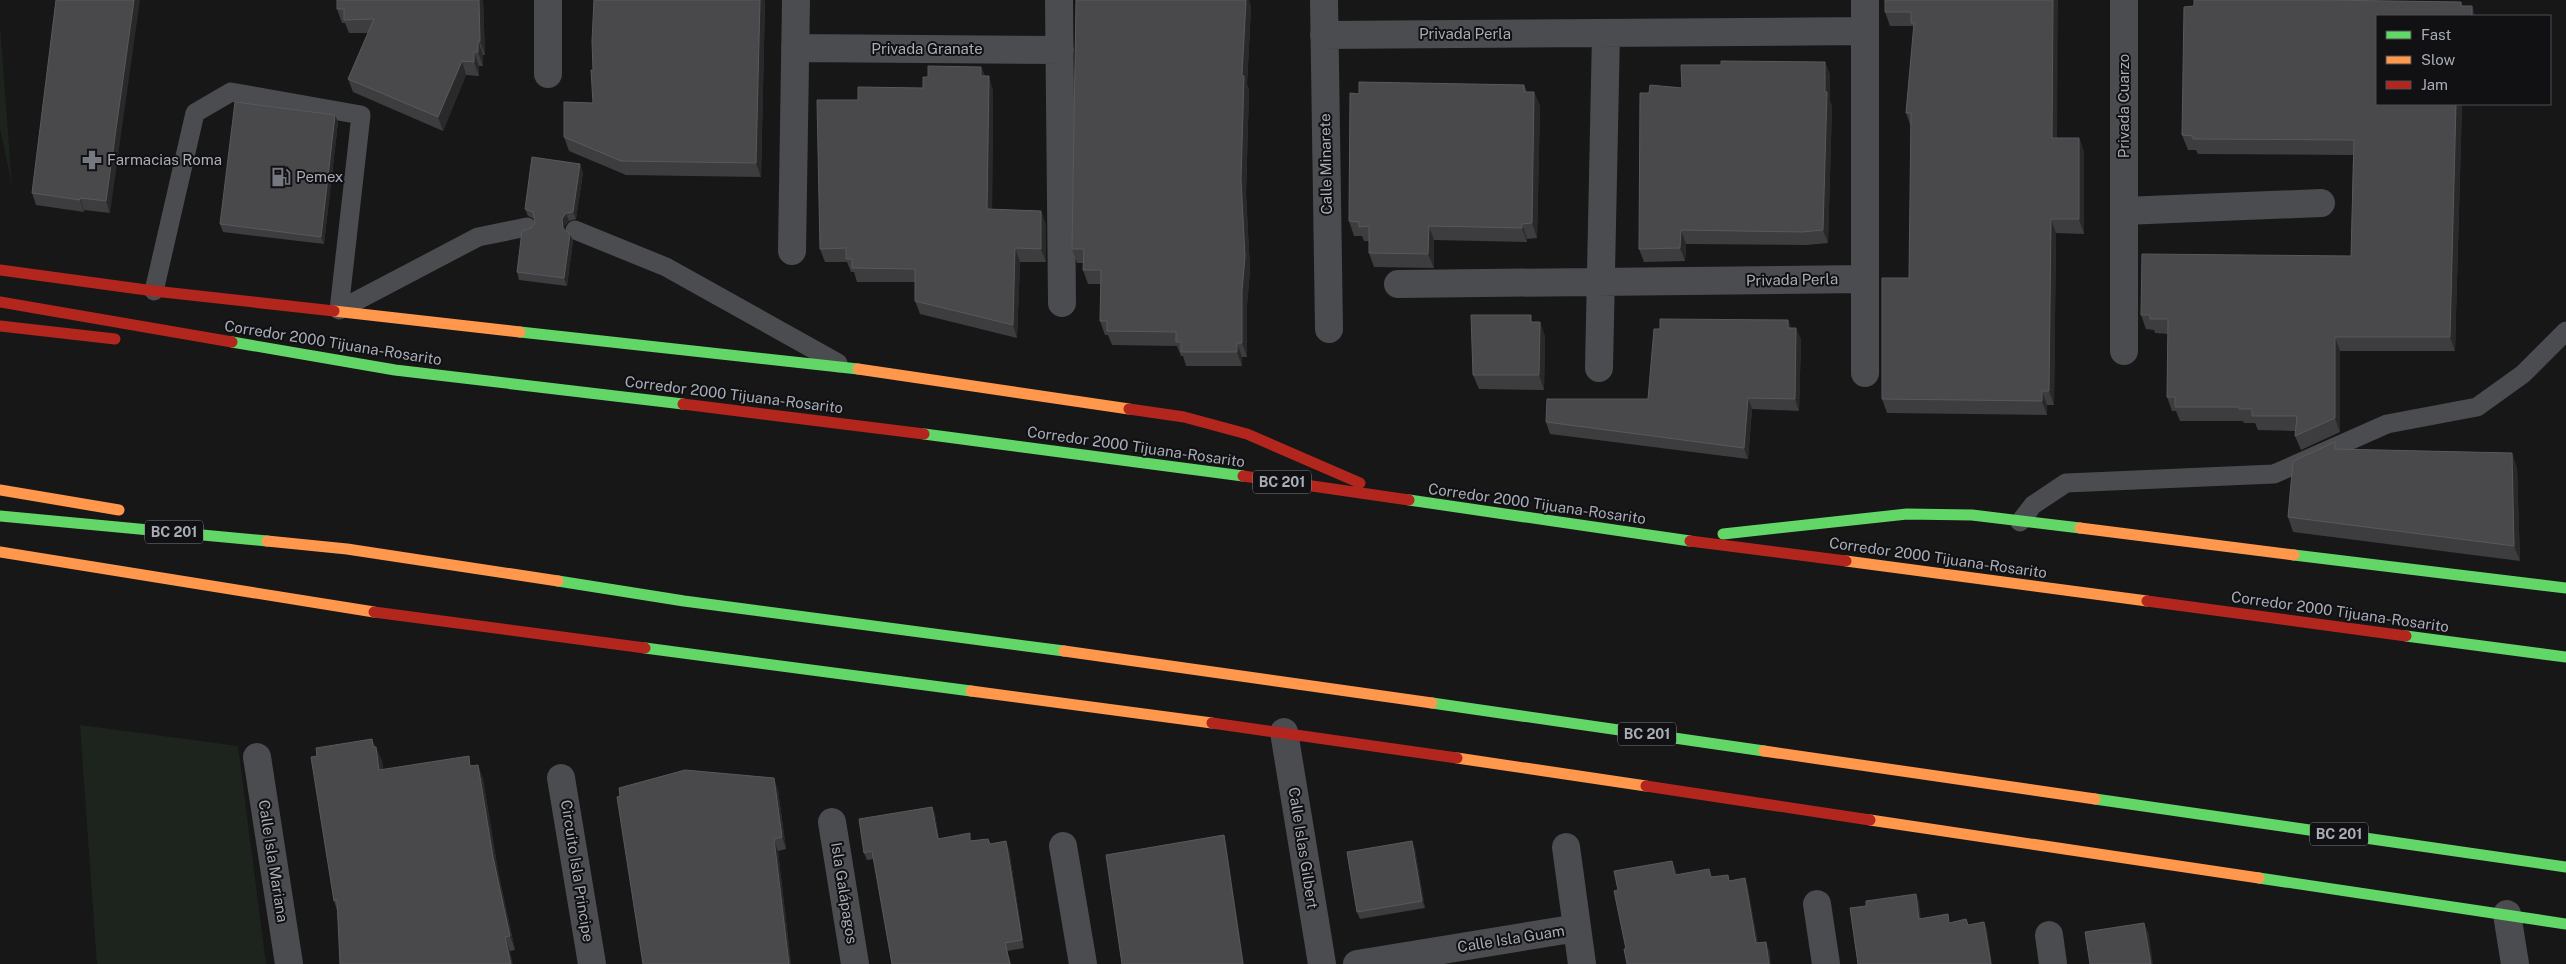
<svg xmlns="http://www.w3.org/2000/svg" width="2566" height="964" font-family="'Public Sans',sans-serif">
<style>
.green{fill:#1d241e}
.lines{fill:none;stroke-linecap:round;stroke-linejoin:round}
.lane{stroke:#4b4c50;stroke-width:19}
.street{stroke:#4b4c50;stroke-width:28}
.fast{stroke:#63d668;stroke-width:11}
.slow{stroke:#ff974d;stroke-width:11}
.jam{stroke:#b3261e;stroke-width:11}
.wall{fill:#3d3d3f}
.shaded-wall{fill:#29292a}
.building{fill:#49494c;stroke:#58595d}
.labels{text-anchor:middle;stroke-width:4;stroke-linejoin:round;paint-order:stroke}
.shield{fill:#111113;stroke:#7b7e86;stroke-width:1}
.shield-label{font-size:14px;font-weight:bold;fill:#a8adb8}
.street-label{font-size:15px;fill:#a8adb8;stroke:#111113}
.poi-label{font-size:15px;fill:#a8adb8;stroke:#111113;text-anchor:start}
</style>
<rect width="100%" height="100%" fill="#171717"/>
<!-- green -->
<path class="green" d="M0 26 12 186 0 128Z
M80 725 238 746 266 964H97Z"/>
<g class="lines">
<!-- lane -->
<path class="lane" d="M575 230 666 267 838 363
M154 291 195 113 231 92 361 115 339 310
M339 310 478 237 527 227
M2020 522 2033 505 2066 483 2274 474 2387 424 2477 407 2523 374 2566 331"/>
<!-- street -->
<path class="street" d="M1059 0 1062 303
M1324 0 1329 329
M1865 0V373
M2124 0V351
M1324 35 1865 31
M795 48 1060 50
M548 74V0
M2124 211 2321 203
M792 251 796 0
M1398 284 1863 279
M1599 368 1606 33
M1284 732 1322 964
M257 757 289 964
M561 778 592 964
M832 822 855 964
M1063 846 1083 964
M1566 847 1582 964
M1817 904 1826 964
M2507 914 2515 964
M2049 935 2053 964
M1357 964 1577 928"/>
<!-- fast -->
<path class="fast" d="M520 332 858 369
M232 342 395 370 683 404
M924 434 1243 476
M1409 500 1690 541
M0 516 267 541
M1723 534 1907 514 1972 515 2080 528
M2294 555 2566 588
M558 581 684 601 1064 651
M2406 636 2566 657
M645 648 971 691
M1432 703 1764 751
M2095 799 2566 867
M2259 878 2566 924"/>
<!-- slow -->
<path class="slow" d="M334 311 520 332
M858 369 1129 409
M0 490 119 510
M2080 528 2294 555
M267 541 347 549 558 581
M0 552 374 612
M1846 561 2147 601
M1064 651 1432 703
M971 691 1212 723
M1764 751 2095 799
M1457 758 1646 786
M1870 820 2259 878"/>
<!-- jam -->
<path class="jam" d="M0 270 154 291 334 311
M0 302 232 342
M0 326 115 339
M683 404 924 434
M1129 409 1184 417 1247 434 1360 483
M1243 476 1409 500
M1690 541 1846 561
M2147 601 2406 636
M374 612 645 648
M1212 723 1457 758
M1646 786 1870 820"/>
</g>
<!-- wall -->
<path class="wall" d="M56 0 110 213 84 210V212L36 205 32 193Z
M483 0 485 55H483V66H479V76L466 75 443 131 353 92 348 79 368 33H349L345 23H342L337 9Z
M765 0 761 177 626 175 569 151 564 137 593 103V70Z
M1076 0H1249L1251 8 1247 84 1249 90 1246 194 1250 270 1247 305V357H1242V366H1186L1183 356H1181L1177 346 1112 345 1108 335H1105L1100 321 1101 284H1088L1083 270V263H1077L1072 249Z
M1885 0 2057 57V138H2079L2084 152V234L2056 233 2054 405H2047V415L1887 413 1882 399 1909 278 1911 127 1906 113 1914 29 1913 26H1890L1885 12Z
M2461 2 2462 6H2472L2475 16H2377V104H2462L2455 351H2340V432L2301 450 2295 436 2296 431 2258 430 2255 423H2244L2243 421H2180L2176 411H2172L2167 397 2168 334 2155 333 2154 330 2146 329 2141 315 2351 256 2353 155 2198 154 2196 150H2188L2182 135 2194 6Z
M1825 62 1830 75V101L1832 106 1828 243 1807 245 1686 244 1685 261 1644 262 1639 249 1649 93 1682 88 1721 65Z
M981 67 985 76 993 90 992 209 1041 211 1046 225V262H1020L1017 338 920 314 915 301V282H857L854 272H851L847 262H825L820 249 858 100 923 88 928 77Z
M1524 85 1527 92H1534L1540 106 1537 238 1527 239V242L1434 240V268L1374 267 1369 253V241H1364L1362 236H1354L1349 221 1359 94Z
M335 115 338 122 324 244 223 232 220 224Z
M583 172 576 219 569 221 564 226 565 230 570 234 573 241 567 286 519 280 517 272 531 228 535 223 534 219 528 216 525 209Z
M1788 320 1791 328 1801 339 1799 411 1752 409 1748 459 1550 434 1546 422 1648 399 1660 329Z
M1534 322H1540L1545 337 1544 390 1479 389 1473 375Z
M2517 467 2520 561 2293 532 2288 517Z
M372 739 382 761 383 770 478 765 483 779 498 871 515 950 510 951 337 910 334 901 317 756Z
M778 790 786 849 778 851 791 964H643Z
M932 807 935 814 939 839 972 841 988 839 990 844 1009 849 1024 948 1007 951 1011 964H892L874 859 867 860 864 853Z
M1415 849 1425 908 1360 919 1357 912Z"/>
<!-- shaded-wall -->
<path class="shaded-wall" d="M134 0H140L110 213 106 201Z
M479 0H483L485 55 480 41Z
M760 0H765L761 177 756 163Z
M1246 0H1249L1251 8 1247 84 1249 90 1246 194 1250 270 1247 305V357L1242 343 1241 180 1242 75Z
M2053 0H2058L2057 152 2052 138Z
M2472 6 2475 16H2472Z
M478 41 483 55V66L478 52Z
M474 52 479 66V76L474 62Z
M462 61 466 75 443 131 438 117Z
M1825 62 1830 75V101L1832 106 1828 243 1823 230Z
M981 67 986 81 981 76Z
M989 76 993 90 992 222 987 209Z
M1534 92 1540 106 1537 238 1532 223Z
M2456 104H2462L2455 351 2450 337Z
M335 115 338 122 324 244 321 237Z
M2079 138 2084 152V234L2079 219Z
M580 164 583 172 576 219 573 212Z
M80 198 84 210V212L80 200Z
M1041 211 1046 225V262L1041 249Z
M566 213 569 221 564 226 566 236 563 229 562 219Z
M2051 219 2056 233 2054 405 2049 391Z
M1522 224 1527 239V242L1522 228Z
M1429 226 1434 240V268L1428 254Z
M1681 230 1686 244 1685 261 1680 248Z
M570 234 573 241 567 286 564 278Z
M1015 248 1020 262 1017 338 1013 325Z
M1788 320 1792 331 1788 328Z
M1540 322 1545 337 1544 390 1539 375Z
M1796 328 1801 339 1799 411 1795 399Z
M2335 337 2340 351V432L2335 418Z
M1237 343 1242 357V366L1237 352Z
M2042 391 2047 405V415L2042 401Z
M1748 398 1752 409 1748 459 1744 448Z
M2512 453 2517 467 2520 561 2514 546Z
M372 739 377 752 376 747 382 761 384 785 379 770Z
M478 765 483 779 498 871 515 950 510 936 493 857Z
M774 778 778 790 786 849 782 837Z
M932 807 935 814 940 846 938 839Z
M1224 835 1226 843 1244 964H1243Z
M774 839 778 851 791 964H789L787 952Z
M1006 841 1009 849 1024 948 1022 940Z
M1412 841 1415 849 1425 908 1422 901Z
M1672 861 1676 870 1679 884 1675 875Z
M1745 878 1748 888 1760 953 1756 943Z
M1916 894 1919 901 1922 927 1919 919Z
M1984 922 1987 929 1992 964H1991Z
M2144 923 2149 934 2153 964H2151Z
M505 937 510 951 513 964H511Z
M1766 942 1770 952 1771 964H1769Z"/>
<!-- building -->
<path class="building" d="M56 0H134L106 201 80 198V200L32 193Z
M337 0H479L480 41H478V52H474V62L462 61 438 117 348 79 374 19 344 20V9H337Z
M594 0H760L756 163 621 161 564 137V102L593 103 591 70H593L592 41Z
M1076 0H1246L1242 75 1244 76 1241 180 1245 256 1242 291V343H1237V352H1181V342H1176V332L1107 331V321H1100L1101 270H1083L1084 249H1072Z
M1885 0H2053L2052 138H2079V219H2051L2049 391H2042V401L1882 399V278H1909L1911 113H1906L1914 23H1911V12H1885Z
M2194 0H2323L2461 2V6H2472V16H2377V104H2456L2450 337H2335V418L2295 436 2297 416H2252V409H2239V407H2175V397H2167L2168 319H2150V315H2141L2142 254 2351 256 2354 140 2193 139V136L2182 135 2184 7 2194 6Z
M1721 61 1825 62V92H1827L1823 230 1802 232 1681 230 1680 248 1639 249 1640 93H1649L1650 85 1682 88 1681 65H1721Z
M928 66 981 67V76H989L987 209 1041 211V249L1015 248 1013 325 915 301V269L852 268V259H846V248L820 249 817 100H858V87L923 88V77H928Z
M1359 82 1524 85V92H1534L1532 223 1522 224V228L1429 226 1428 254 1369 253V226L1359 227V222L1349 221 1350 93 1359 94Z
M235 102 335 115 321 237 220 224Z
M532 157 580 164 573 212 566 213 562 219 563 229 570 234 564 278 517 272 522 231 531 228 535 223 533 212 525 209Z
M1471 315H1531V322H1540L1539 375H1473Z
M1660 319 1788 320V328H1796L1795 399 1748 398 1744 448 1546 422 1547 399H1648L1654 329H1660Z
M2335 442V449L2512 453 2514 546 2288 517 2293 461Z
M372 739 373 747H376L379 770 469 756 470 766 478 765 493 857 510 936 505 937 511 964H340L337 900 334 901 311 757 317 756 316 748Z
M685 770 774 778 782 837 774 839 789 964H643L617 797 620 796 619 788Z
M932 807 938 839 970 833V841L988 839 990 844 1006 841 1022 940 1005 943 1010 964H892L872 851 864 853 859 819Z
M1224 835 1243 964H1122L1106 855Z
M1412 841 1422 901 1357 912 1347 852Z
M1672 861 1675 875 1709 869 1711 877 1728 875 1729 881 1745 878 1756 943 1766 942 1769 964H1627L1624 949H1626L1614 891 1618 890 1614 871Z
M1916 894 1919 919 1948 914 1949 923 1966 919 1968 925 1984 922 1991 964H1858L1850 908 1866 906V901Z
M2144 923 2151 964H2090L2085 932Z"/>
<!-- icons -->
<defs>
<symbol id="pharmacy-bare" viewBox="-9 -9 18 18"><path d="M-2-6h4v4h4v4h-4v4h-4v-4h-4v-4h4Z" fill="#757880" stroke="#111113" stroke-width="2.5" paint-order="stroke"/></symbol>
<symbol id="fuel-bare" viewBox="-9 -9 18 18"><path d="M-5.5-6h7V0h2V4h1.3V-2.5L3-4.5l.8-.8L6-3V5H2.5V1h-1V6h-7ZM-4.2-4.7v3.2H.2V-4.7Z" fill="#757880" stroke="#111113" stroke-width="2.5" paint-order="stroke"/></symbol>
</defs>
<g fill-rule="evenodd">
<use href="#pharmacy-bare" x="78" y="146" width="28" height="28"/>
<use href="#fuel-bare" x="267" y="163" width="28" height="28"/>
</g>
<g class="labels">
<!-- shield labels -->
<g class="shield">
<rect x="1253" y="470.5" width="58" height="23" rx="4"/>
<rect x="145" y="520.5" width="58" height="23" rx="4"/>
<rect x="1618" y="722.5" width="58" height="23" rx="4"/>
<rect x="2310" y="822.5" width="58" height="23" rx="4"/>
</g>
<g class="shield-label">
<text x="1282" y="487">BC 201</text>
<text x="174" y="537">BC 201</text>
<text x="1647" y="739">BC 201</text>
<text x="2339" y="839">BC 201</text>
</g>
<!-- street labels -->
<g class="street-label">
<text x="1465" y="39">Privada Perla</text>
<text x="927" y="54">Privada Granate</text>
<text transform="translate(2124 106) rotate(-90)" y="5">Privada Cuarzo</text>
<text transform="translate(1326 164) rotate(-91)" y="5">Calle Minarete</text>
<text transform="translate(1792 280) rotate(-1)" y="5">Privada Perla</text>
<text transform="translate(333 343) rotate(9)" y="5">Corredor 2000 Tijuana-Rosarito</text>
<text transform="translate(734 395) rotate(7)" y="5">Corredor 2000 Tijuana-Rosarito</text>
<text transform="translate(1136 447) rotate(8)" y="5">Corredor 2000 Tijuana-Rosarito</text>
<text transform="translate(1537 504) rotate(8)" y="5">Corredor 2000 Tijuana-Rosarito</text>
<text transform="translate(1938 558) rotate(8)" y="5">Corredor 2000 Tijuana-Rosarito</text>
<text transform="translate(2340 612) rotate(8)" y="5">Corredor 2000 Tijuana-Rosarito</text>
<text transform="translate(1303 848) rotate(81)" y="5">Calle Islas Gilbert</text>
<text transform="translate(273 861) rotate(81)" y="5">Calle Isla Mariana</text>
<text transform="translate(577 871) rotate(81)" y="5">Circuito Isla Principe</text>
<text transform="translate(844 893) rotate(81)" y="5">Isla Galápagos</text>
<text transform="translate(1511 939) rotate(-9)" y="5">Calle Isla Guam</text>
</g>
<!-- poi labels -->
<g class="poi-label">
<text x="107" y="165">Farmacias Roma</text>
<text x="296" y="182">Pemex</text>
</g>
</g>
<!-- legend -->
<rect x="2376" y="15" width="175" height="90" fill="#111113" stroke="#4d4f55"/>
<rect x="2386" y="31" width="25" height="8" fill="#63d668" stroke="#4d4f55"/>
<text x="2421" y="40" font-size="15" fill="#a8adb8">Fast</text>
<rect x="2386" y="56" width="25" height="8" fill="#ff974d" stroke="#4d4f55"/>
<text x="2421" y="65" font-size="15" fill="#a8adb8">Slow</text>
<rect x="2386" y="81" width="25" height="8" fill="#b3261e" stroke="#4d4f55"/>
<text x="2421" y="90" font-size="15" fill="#a8adb8">Jam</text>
</svg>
